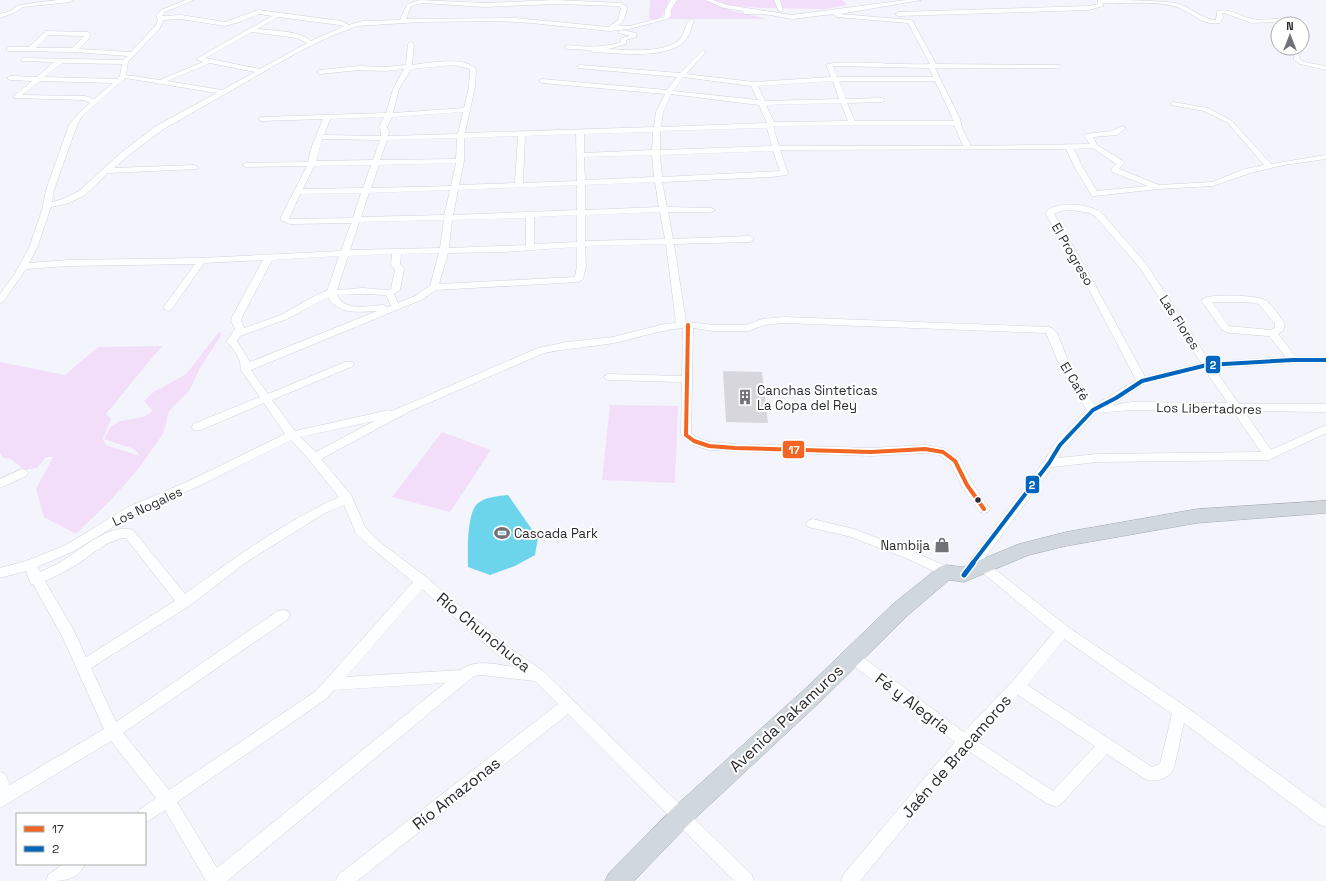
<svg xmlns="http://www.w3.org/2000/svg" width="1326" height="881" font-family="'Space Grotesk',sans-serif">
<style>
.green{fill:#f3defa}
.water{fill:#6cd5eb}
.building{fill:#d6d6dc}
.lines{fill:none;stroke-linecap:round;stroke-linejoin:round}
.minor-casing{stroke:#d2d3d8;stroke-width:1}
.highway-casing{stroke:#a2aab3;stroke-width:1}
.minor{fill:#fdfeff;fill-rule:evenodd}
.highway{fill:#d0d8de;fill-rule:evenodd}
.bus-1-casing{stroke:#fff;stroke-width:7}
.bus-2-far1-casing{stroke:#fff;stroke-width:7}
.bus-2-casing{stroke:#fff;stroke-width:8}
.bus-1{stroke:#f26522;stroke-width:4}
.bus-2-far1{stroke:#0065bd;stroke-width:4}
.bus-2{stroke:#0065bd;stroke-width:5}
.bus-dot{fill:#2a2c2f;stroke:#fff;stroke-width:1.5}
.labels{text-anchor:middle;stroke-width:4;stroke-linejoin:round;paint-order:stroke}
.street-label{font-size:13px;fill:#2a2c2f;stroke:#fff}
.poi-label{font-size:13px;fill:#2a2c2f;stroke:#fff;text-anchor:start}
.near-street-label{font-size:16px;fill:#2a2c2f;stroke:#fff}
.line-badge{stroke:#fff;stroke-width:1.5}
.badge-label{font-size:11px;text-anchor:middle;font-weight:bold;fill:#fff}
</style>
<rect width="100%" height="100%" fill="#f4f5fc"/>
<!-- green -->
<path class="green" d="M650 0H669L663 15 659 19H649Z
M673 0H704L733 11 768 19H663L667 16Z
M710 0H842L847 5 825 9 760 8 723 5Z
M219 332 222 334 200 368 189 391 169 411 163 434 139 468 112 499 76 534 44 517 36 489 53 457H46L37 468 25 470 11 459 4 458 0 453V362L65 375 98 347 162 346 106 414 111 419 103 439 106 445 140 456 134 449 104 439 110 427 120 421 144 417 153 411 144 401 152 393 186 374Z
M610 405 678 406 675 483 602 480Z
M442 432 491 450 450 512 392 497Z"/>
<!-- water -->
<path class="water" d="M508 495 538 538 535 555 515 566 490 575 468 567C468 553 466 513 478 503 486 497 497 496 508 495Z"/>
<!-- building -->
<path class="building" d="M723 371 762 372 768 423 726 422Z"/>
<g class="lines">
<defs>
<path id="minor" d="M57 0H73L70 2 23 7 14 13 0 18V14L10 11 19 5Z
M186 0H194L165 12 162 16 181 15 225 22 258 10 341 21 349 25 363 21 400 20 407 4 420 0 485 3 555 0 621 3 627 7C626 15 624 21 618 26H629L661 18 665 15V10L671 0H677L671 10V16L667 19 629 29 609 31 531 23 499 21 420 22 357 26 329 37 300 51 162 130 129 155 114 168 194 165 198 167 197 169 108 173 85 195 69 203 51 207 37 248 29 263 68 260 201 258 341 251 351 223 290 224 281 220V217L307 166 246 167 242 165 246 163 308 162 312 146 323 119 261 121 258 119 261 117 386 113 393 89 404 69 385 71 359 70 320 74 317 72 320 70 359 66 385 67 406 65 408 44 411 42 414 44 412 65C428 63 465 56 476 69L475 87 465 133 654 127 656 112 665 94 542 83 539 81 542 79 667 90 677 77 578 68V66L580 65 680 73 703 50 705 51V53L686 74 754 82 831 77 826 65C834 59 912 66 930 64L908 23 837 17 833 14 792 19 764 14H745L742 12 744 11 724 8 705 0H713L727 5 792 15 906 0H921L840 14 912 20 936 64 1060 65 1061 66 1058 68H935L960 119 962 128 971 146 1090 144 1084 136 1085 134 1112 131 1122 126 1126 128 1117 135 1093 137 1097 145 1123 161 1124 163 1119 169 1159 185 1212 182 1245 169 1264 165 1228 123 1204 111 1171 105V103L1173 102 1208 108 1232 121 1271 164 1326 155V159L1284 165 1250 173 1213 186 1158 189 1095 196H1092L1075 168 1066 149 780 150 788 173 787 175 771 177 662 182 667 207 711 208 715 210 711 212H668L673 239 750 236 754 239 750 242 674 244 686 322 714 325H747L762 319 784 317 1049 327 1052 328 1057 333 1073 373 1095 405 1136 380 1075 263 1045 213C1057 200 1087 204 1101 212L1147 265 1210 362 1286 357 1269 336 1230 333 1222 330 1201 300C1207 293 1256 295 1265 300 1271 303 1281 318 1285 324L1283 331 1278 334 1296 357H1326V363H1293L1214 368 1239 404H1326V412L1244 411 1271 450 1326 425V433L1269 460 1097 462 1052 467 981 563H987L1068 627 1185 706 1326 809V827L1320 825 1184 723 1174 768C1169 779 1156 783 1145 779L1107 754 1061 804 1056 807 1046 803 967 750 860 881H841L843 875 955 742 847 661 845 657 847 653 852 651 857 653 964 732 1012 682 1054 632 977 568C972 575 970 582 961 579L959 575 1045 460 1056 442 1087 410 1063 373 1046 333 784 323 764 325 748 331H714L693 328 691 434 698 438 710 442 735 444 871 448 925 445 943 448 959 458 972 483 990 509 988 512 984 513 980 512 963 488 951 464 940 455 925 453 871 456 709 450 690 444 681 435 682 382 608 380 603 377 608 374 682 376 683 328C659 330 637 338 614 343 591 347 567 348 544 353L410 411 321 459 351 495 365 527 376 539 426 577 508 647 543 671 752 875 754 881H734L568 714 357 881H336L338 875 558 704 535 681 481 675 474 676 227 881H206L165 810 145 823V814H138L139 810 156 798 111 741 0 808V772L5 774 10 785 104 729 63 638 33 584H31L26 571 0 578V568L26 561 66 545 128 507 189 481 285 434 264 403 201 430H193L192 427 193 424 260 397 241 370 240 362 237 355 230 345 226 342 235 329 231 321 232 317 263 260 204 263 171 310 168 311 163 308 195 264 68 266 26 269 3 302 0 303V294L14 275 29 248 42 210 46 190 69 125 78 114 90 103 84 100 14 98V96L32 81 10 80 7 78 10 76 37 77 54 62 22 61V59L24 58 123 60 128 56 74 52 9 51 6 49 9 47H29L46 31 88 32 91 34 88 40 79 49 131 52 155 26 158 21 156 15 161 10ZM423 3 485 7 555 4 618 6 621 8 618 20 609 27 515 18 406 19 411 6ZM259 14 272 16 196 59 203 62 160 80 126 75 128 62 160 28 163 20 181 19 225 26 239 22ZM278 17 340 25 344 26 311 41C298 30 274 31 257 29ZM252 32 297 38 307 43 260 69 205 58ZM48 35 84 36 72 48H36ZM62 63 122 64 120 76 117 79 44 77ZM210 63 255 72 222 90 167 81ZM454 65 470 69 469 87 464 108 393 113 399 89 411 69ZM833 66 929 68 933 77H837ZM683 77 751 86 758 100 673 91ZM125 78 217 93 156 126 123 151 79 191 63 199 52 202 54 190 77 125 82 116ZM40 81 113 83 94 99 85 96 22 95ZM833 81 839 99 765 101 758 86ZM839 81H935L954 121H855L847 103 882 102 885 100 882 98 846 99ZM671 94 759 105 767 123 661 127 663 112ZM841 103 848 121 774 122 766 105ZM463 112 458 134 388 136 389 131 387 127 392 117ZM384 117 379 127 381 131V136L324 135 330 119ZM954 125 963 146H779L774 130V126ZM767 128 772 146 660 150V131ZM653 132 652 150 584 153V134ZM576 134 577 181 523 183 525 136ZM518 136 515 183 459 185 464 161V138ZM457 138 456 159 380 160 387 140ZM322 139 380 140 373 160 316 161ZM1093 148 1116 164 1111 170 1112 172 1148 186 1097 191 1083 168 1074 149ZM773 151 780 171 662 177 660 155ZM652 155 654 177 585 180 584 157ZM456 163 451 186 371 188 379 165ZM371 165 363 188 303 189 314 166ZM655 182 659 207 585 210V185ZM577 185V210L453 215 458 190ZM450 190 444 215 361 217 369 193ZM361 193 353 218 289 219 300 194ZM1071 210 1090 213 1095 216 1140 268 1201 363 1145 377 1083 263 1054 214 1060 211ZM660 212 665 239 585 241V215ZM577 215V242L534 244V217ZM526 218V245L449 248 452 220ZM444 220 440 248 350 250 359 222ZM666 244 676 323 664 324 613 337 567 342 538 348 392 411 389 410 295 431 272 400 353 366 354 364 353 362H345L268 394 251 370 421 300 436 290 579 282 583 279 586 266 585 246ZM577 247V266L575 277 439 284 448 253 504 252ZM439 253 430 286 415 296 398 303 394 294 400 290 404 269 400 264 401 254ZM392 254 391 265 395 270 391 289 388 290 363 288 337 290 348 256ZM339 256 327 291 318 294 281 315 244 328 241 321 242 317 272 260ZM363 294 386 295 391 306 387 307 383 305C368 306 345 312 337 295ZM328 297C338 315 359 312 377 311L250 362 237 341 240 336 287 319ZM1212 302H1248L1259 304 1275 324V328L1271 330 1228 326ZM1204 369 1228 403 1132 402 1112 405 1145 383ZM1132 410 1233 411 1261 452 1097 454 1058 458 1064 448 1096 413ZM374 421 316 452 300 437ZM291 440 306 456 339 497C284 522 234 558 185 594L133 530C111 523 84 547 67 558 58 564 49 568 40 572L37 567 74 551 136 513 197 487ZM344 505 356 533 368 545 413 582 316 691 169 790 123 733 288 619 290 615 288 611 283 610 278 611 116 722 91 668 189 606 248 561 325 513ZM126 538 175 601 86 657 74 631 45 581C56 576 66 571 76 565 92 555 107 539 126 538ZM422 589 498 655 515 667C498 665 475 658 461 670L346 677ZM1064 639 1172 714 1160 764 1152 767 1027 685ZM445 683 217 868 177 802 326 699 334 690ZM1018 695 1095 746 1053 791 976 740Z
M774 0H780L783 11H779Z
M1098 0C1124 0 1151 0 1176 3 1191 7 1201 19 1216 20L1217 11C1230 8 1239 16 1252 19 1261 21 1272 19 1281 18L1284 20 1274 22 1252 23 1224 13H1222L1223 17 1220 23C1203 26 1194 14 1180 8 1159 0 1128 4 1105 3H1103V6L1089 10 898 16 895 14 898 12 1089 6 1098 4Z
M691 19 694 21C691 28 690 35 685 41 666 60 618 53 593 52L590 50 567 49 564 47 567 45C585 47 603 48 621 42V38L630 36 619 33 618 32 621 30 636 33V37L626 40V44L609 49C628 50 667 54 681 38 685 32 685 23 691 19Z
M1285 49 1298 53 1300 59 1304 62 1326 66V70L1300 64 1294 60V55L1283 52V50Z
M22 469 26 470 28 473 26 476 0 488V479Z
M812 519 854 529 914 552 950 568 952 572 950 576 946 577 906 558 848 536 808 527 806 524 808 521Z
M63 864H85C78 881 62 881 46 881L48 875Z"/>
<path id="highway" d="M1326 501V513L1197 523 1066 546 1029 555 964 582 949 580 907 616 821 701 688 825 634 881H605L609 873 672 809 807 687 893 604 939 567 946 565 963 567 1019 544 1066 532 1197 509Z"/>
</defs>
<!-- minor casing -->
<use href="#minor" class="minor-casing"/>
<!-- highway casing -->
<use href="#highway" class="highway-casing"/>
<!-- minor -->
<use href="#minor" class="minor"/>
<!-- highway -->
<use href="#highway" class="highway"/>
<defs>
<path id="bus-1" d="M688 325 686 435 694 441 709 446 735 448 871 452 925 449 943 452 955 461 967 485 984 509"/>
<path id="bus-2-far1" d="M972 564 1049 463 1060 445 1093 410 1116 398 1142 381 1207 365 1293 360H1326"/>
<path id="bus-2" d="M964 575 973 563"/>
</defs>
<!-- bus-1 casing -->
<use href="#bus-1" class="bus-1-casing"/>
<!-- bus-2-far1 casing -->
<use href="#bus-2-far1" class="bus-2-far1-casing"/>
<!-- bus-2 casing -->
<use href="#bus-2" class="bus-2-casing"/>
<!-- bus-1 -->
<use href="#bus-1" class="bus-1"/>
<!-- bus-2-far1 -->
<use href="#bus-2-far1" class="bus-2-far1"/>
<!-- bus-2 -->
<use href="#bus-2" class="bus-2"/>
</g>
<!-- icons -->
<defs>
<symbol id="building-bare" viewBox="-9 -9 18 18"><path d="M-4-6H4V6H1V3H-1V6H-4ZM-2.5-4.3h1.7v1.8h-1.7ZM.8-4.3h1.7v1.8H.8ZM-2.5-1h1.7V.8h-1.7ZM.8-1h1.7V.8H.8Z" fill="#717277" stroke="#fff" stroke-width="2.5" paint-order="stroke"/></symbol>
<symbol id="stadium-bare" viewBox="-9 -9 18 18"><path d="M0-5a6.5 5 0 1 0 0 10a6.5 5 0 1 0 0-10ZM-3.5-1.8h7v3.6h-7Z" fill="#717277" stroke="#fff" stroke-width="2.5" paint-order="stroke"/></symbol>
<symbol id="shop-bare" viewBox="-9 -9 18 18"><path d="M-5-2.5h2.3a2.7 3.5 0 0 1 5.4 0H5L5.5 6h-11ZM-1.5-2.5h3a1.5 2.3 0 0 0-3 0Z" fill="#717277" stroke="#fff" stroke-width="2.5" paint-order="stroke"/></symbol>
</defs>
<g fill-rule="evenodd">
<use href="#building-bare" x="734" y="386" width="22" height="22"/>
<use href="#stadium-bare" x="491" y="522" width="22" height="22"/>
<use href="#shop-bare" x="931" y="534" width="22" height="22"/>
</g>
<!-- markers -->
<circle class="bus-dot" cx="978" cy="500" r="3.5"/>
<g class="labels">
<!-- street labels -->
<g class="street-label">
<text transform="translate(1073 254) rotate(60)" y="5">El Progreso</text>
<text transform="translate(1180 322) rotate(57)" y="5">Las Flores</text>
<text transform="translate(1075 381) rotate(59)" y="5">El Café</text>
<text transform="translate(1209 408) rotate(1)" y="5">Los Libertadores</text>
<text transform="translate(147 506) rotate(-25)" y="5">Los Nogales</text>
</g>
<!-- poi labels -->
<g class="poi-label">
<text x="757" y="395">Canchas Sinteticas<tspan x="757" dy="15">La Copa del Rey</tspan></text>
<text x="514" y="538">Cascada Park</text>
<text x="930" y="550" text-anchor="end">Nambija</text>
</g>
<!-- near-street labels -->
<g class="near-street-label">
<text transform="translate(484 632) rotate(39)" y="6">Río Chunchuca</text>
<text transform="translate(913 703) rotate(37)" y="6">Fé y Alegría</text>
<text transform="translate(786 718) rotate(-43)" y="6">Avenida Pakamuros</text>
<text transform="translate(956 756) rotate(-49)" y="6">Jaén de Bracamoros</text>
<text transform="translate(456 793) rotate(-38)" y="6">Río Amazonas</text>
</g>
</g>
<g class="line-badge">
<rect x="1205" y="355" width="16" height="19" rx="4" fill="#0065bd"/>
<rect x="782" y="440" width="23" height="19" rx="4" fill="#f26522"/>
<rect x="1025" y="475" width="15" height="19" rx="4" fill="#0065bd"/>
</g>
<g class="badge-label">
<text x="1213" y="369">2</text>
<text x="794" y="454">17</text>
<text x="1032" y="489">2</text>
</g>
<!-- legend -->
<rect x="16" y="813" width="130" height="52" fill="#ffffff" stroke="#aaabac"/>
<rect x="24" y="826" width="20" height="6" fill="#f26522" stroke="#aaabac"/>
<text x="52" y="833" font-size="12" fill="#2a2c2f">17</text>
<rect x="24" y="846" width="20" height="6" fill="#0065bd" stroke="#aaabac"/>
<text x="52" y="853" font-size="12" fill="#2a2c2f">2</text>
<!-- north arrow -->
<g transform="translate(1290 36)"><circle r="19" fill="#ffffff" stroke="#aaabac"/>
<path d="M0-3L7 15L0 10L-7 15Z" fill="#717277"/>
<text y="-6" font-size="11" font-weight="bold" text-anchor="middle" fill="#2a2c2f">N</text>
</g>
</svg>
